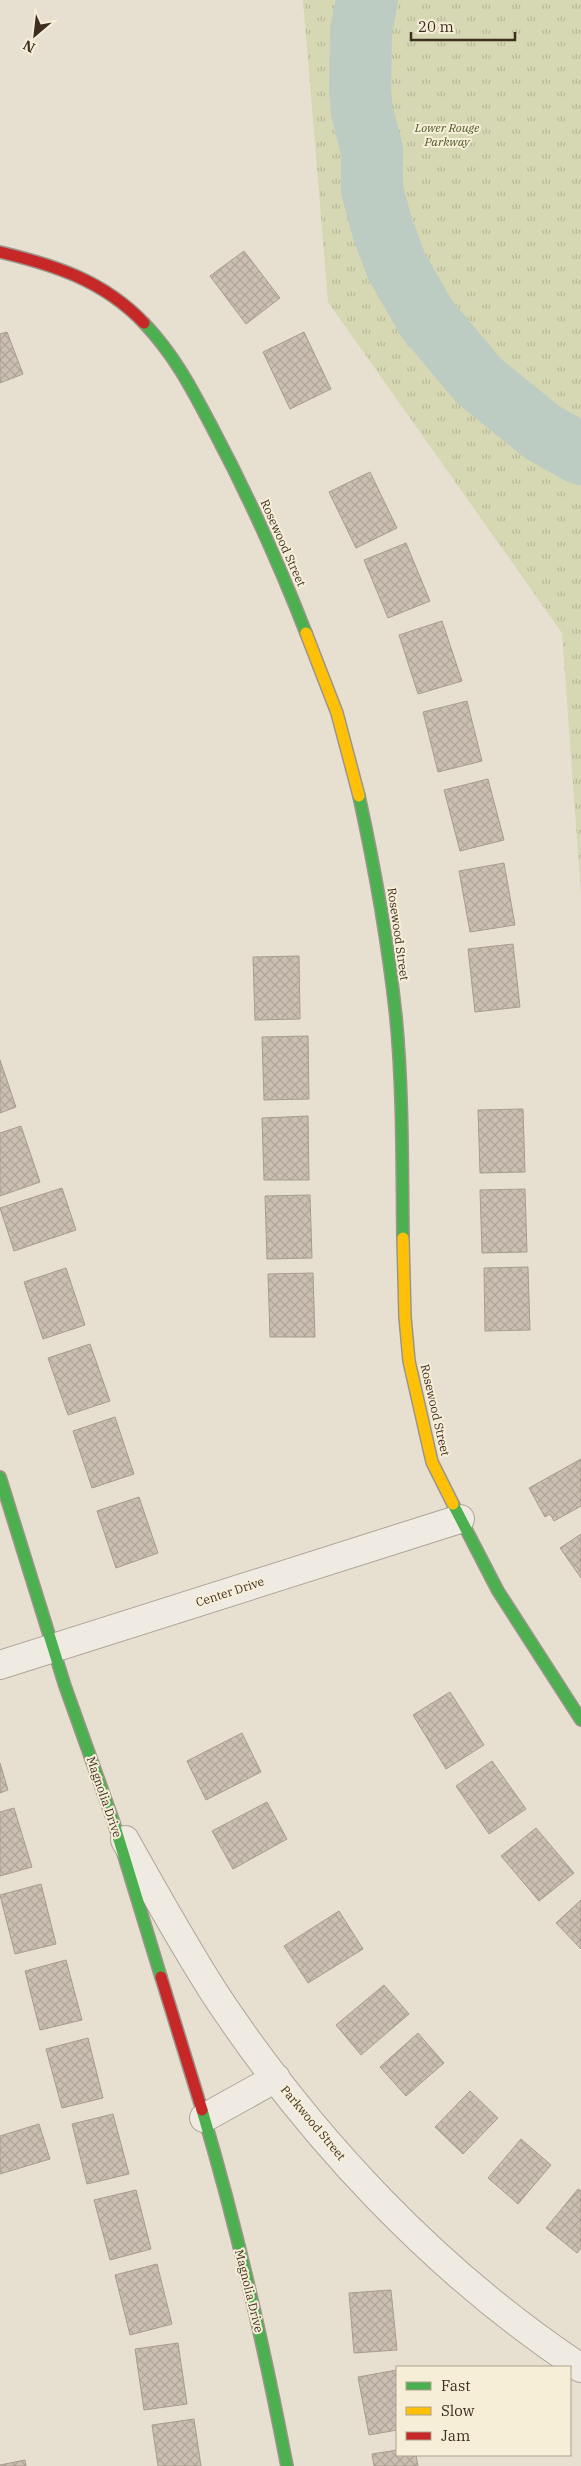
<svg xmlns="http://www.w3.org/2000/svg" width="581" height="2466" font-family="'IBM Plex Serif',serif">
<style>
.park{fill:url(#park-tufts)}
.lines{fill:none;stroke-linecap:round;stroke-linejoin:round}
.river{stroke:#bcccc2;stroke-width:62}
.building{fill:url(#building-cross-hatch);stroke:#a89c90}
.street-casing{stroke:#ada599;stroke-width:30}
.fast-casing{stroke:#9c958a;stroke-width:14}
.slow-casing{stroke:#9c958a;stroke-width:14}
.jam-casing{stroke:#9c958a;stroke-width:14}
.street{stroke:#efebe3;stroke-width:28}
.fast{stroke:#4caf50;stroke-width:11}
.slow{stroke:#ffc107;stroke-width:11}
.jam{stroke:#c62828;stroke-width:11}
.labels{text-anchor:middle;stroke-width:4;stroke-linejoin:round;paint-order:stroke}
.park-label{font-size:12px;font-style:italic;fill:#4d5a26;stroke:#f7eed8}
.street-label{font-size:12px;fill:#3d2e20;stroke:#f7eed8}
</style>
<defs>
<pattern id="park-tufts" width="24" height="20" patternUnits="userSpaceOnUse" patternTransform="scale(1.25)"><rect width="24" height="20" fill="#d6d7b3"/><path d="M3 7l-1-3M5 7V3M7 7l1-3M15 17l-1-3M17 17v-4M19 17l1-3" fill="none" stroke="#b9b99a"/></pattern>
<pattern id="building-cross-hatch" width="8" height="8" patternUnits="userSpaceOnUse" patternTransform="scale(1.25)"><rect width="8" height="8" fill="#cbbfb2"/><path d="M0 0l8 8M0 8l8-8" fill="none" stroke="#afa499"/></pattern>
</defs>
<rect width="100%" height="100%" fill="#e7e0d1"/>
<!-- park -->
<path class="park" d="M303 0H581V894L562 633 328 302Z"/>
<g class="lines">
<!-- river -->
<path class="river" d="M367 0 361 31 360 91 362 112 372 150V190L383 230 397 267 427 319 479 381 542 432 581 454"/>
</g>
<!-- building -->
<path class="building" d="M244 251 280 298 246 324 210 276Z
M7 332 23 374 0 383V334Z
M304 332 331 389 290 409 263 352Z
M370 472 397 528 356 548 329 492Z
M406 543 430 601 388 618 364 560Z
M442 621 462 681 418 694 399 635Z
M467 701 482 761 438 772 423 712Z
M488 779 504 840 460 851 444 790Z
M504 863 515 925 470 932 459 871Z
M513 944 520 1007 475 1012 468 949Z
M299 956 300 1019 255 1020 253 957Z
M308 1036 309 1099 264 1100 262 1037Z
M0 1060 16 1107 0 1113Z
M523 1109 525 1172 480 1173 478 1110Z
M308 1116 309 1180H264L262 1118Z
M21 1126 40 1182 0 1196V1133Z
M62 1188 76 1230 14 1251 0 1208Z
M525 1189 527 1252 482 1253 480 1190Z
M310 1195 312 1258 267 1259 265 1196Z
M528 1267 530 1330 485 1331 484 1268Z
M66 1268 85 1325 43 1339 24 1282Z
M313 1273 315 1337H270L268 1274Z
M90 1344 110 1401 68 1415 48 1358Z
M115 1417 134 1474 92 1488 73 1431Z
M581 1459V1506L554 1521 550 1514 545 1517 529 1488Z
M139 1497 158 1553 116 1568 97 1511Z
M581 1534V1578L560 1548Z
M450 1692 484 1745 446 1769 413 1715Z
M242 1733 261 1772 206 1800 187 1761Z
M492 1761 526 1809 489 1834 456 1786Z
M0 1763 8 1790 0 1793Z
M267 1802 287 1839 233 1869 212 1831Z
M14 1808 32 1867 0 1876V1812Z
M536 1828 574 1873 539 1901 501 1856Z
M41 1884 56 1944 15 1954 0 1895Z
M581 1900V1949L556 1923Z
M339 1911 363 1949 308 1983 284 1946Z
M66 1960 82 2020 40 2030 25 1971Z
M384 1985 409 2014 361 2055 336 2025Z
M418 2033 444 2063 406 2096 380 2067Z
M88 2038 103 2098 62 2108 46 2049Z
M470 2091 498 2118 463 2154 435 2127Z
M113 2114 129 2174 87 2184 72 2124Z
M39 2124 50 2159 0 2174V2136Z
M521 2139 551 2165 518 2204 488 2178Z
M578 2189 581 2191V2248L577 2253 546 2228Z
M136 2190 151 2249 110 2260 94 2200Z
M157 2264 172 2324 130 2335 115 2275Z
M391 2290 397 2350 354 2353 349 2293Z
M178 2343 187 2404 144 2410 135 2349Z
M397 2370V2430L369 2435 358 2377Z
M194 2419 201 2466H158L152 2425Z
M397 2450V2455H416L418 2466H374L372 2454Z
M25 2460 26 2466H0V2465Z"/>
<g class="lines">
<defs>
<path id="street" d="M0 1665 460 1519
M125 1840C154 1892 183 1944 215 1994 311 2139 436 2272 581 2368
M204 2118 276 2078"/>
<path id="fast" d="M144 323C176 357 193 391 214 431 249 497 279 564 306 633
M359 796C375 869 388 943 396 1017 403 1091 402 1165 403 1238
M0 1477 65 1686 113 1820 161 1977
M453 1504 498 1591 581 1720
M202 2110C237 2227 264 2346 287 2466"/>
<path id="slow" d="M306 633 337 713 359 796
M403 1238 405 1317 409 1361 432 1462 453 1504"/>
<path id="jam" d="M0 252C55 265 104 281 144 323
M161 1977 202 2110"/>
</defs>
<!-- street casing -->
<use href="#street" class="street-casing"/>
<!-- fast casing -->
<use href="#fast" class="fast-casing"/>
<!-- slow casing -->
<use href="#slow" class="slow-casing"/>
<!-- jam casing -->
<use href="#jam" class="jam-casing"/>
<!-- street -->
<use href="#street" class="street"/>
<!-- fast -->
<use href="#fast" class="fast"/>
<!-- slow -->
<use href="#slow" class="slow"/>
<!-- jam -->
<use href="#jam" class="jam"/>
</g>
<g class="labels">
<!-- park labels -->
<g class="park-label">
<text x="447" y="132">Lower Rouge<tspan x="447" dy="14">Parkway</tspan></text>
</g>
<!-- street labels -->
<g class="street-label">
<text transform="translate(283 543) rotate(66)" y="4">Rosewood Street</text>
<text transform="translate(398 934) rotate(82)" y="4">Rosewood Street</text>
<text transform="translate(435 1410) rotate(77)" y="4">Rosewood Street</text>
<text transform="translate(230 1592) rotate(-18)" y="4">Center Drive</text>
<text transform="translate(104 1797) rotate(71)" y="4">Magnolia Drive</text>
<text transform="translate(313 2123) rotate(50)" y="4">Parkwood Street</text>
<text transform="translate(249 2291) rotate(76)" y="4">Magnolia Drive</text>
</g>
</g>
<!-- legend -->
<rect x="396" y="2366" width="175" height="90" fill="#f7eed8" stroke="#ada18e"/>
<rect x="406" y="2382" width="25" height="8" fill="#4caf50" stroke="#ada18e"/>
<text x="441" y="2391" font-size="15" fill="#3d2e20">Fast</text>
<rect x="406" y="2407" width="25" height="8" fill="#ffc107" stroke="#ada18e"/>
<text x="441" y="2416" font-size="15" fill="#3d2e20">Slow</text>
<rect x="406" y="2432" width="25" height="8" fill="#c62828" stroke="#ada18e"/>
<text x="441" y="2441" font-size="15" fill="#3d2e20">Jam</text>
<!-- north arrow -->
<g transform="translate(35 35) rotate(208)" stroke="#f7eed8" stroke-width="4" paint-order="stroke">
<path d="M0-4L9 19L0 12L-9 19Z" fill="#3d2e20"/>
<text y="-8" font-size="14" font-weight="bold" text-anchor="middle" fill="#3d2e20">N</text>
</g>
<!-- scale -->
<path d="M411 32v8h104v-8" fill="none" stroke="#3d2e20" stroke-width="2.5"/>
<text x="418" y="32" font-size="15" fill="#3d2e20" stroke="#f7eed8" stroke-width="4" paint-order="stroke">20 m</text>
</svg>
